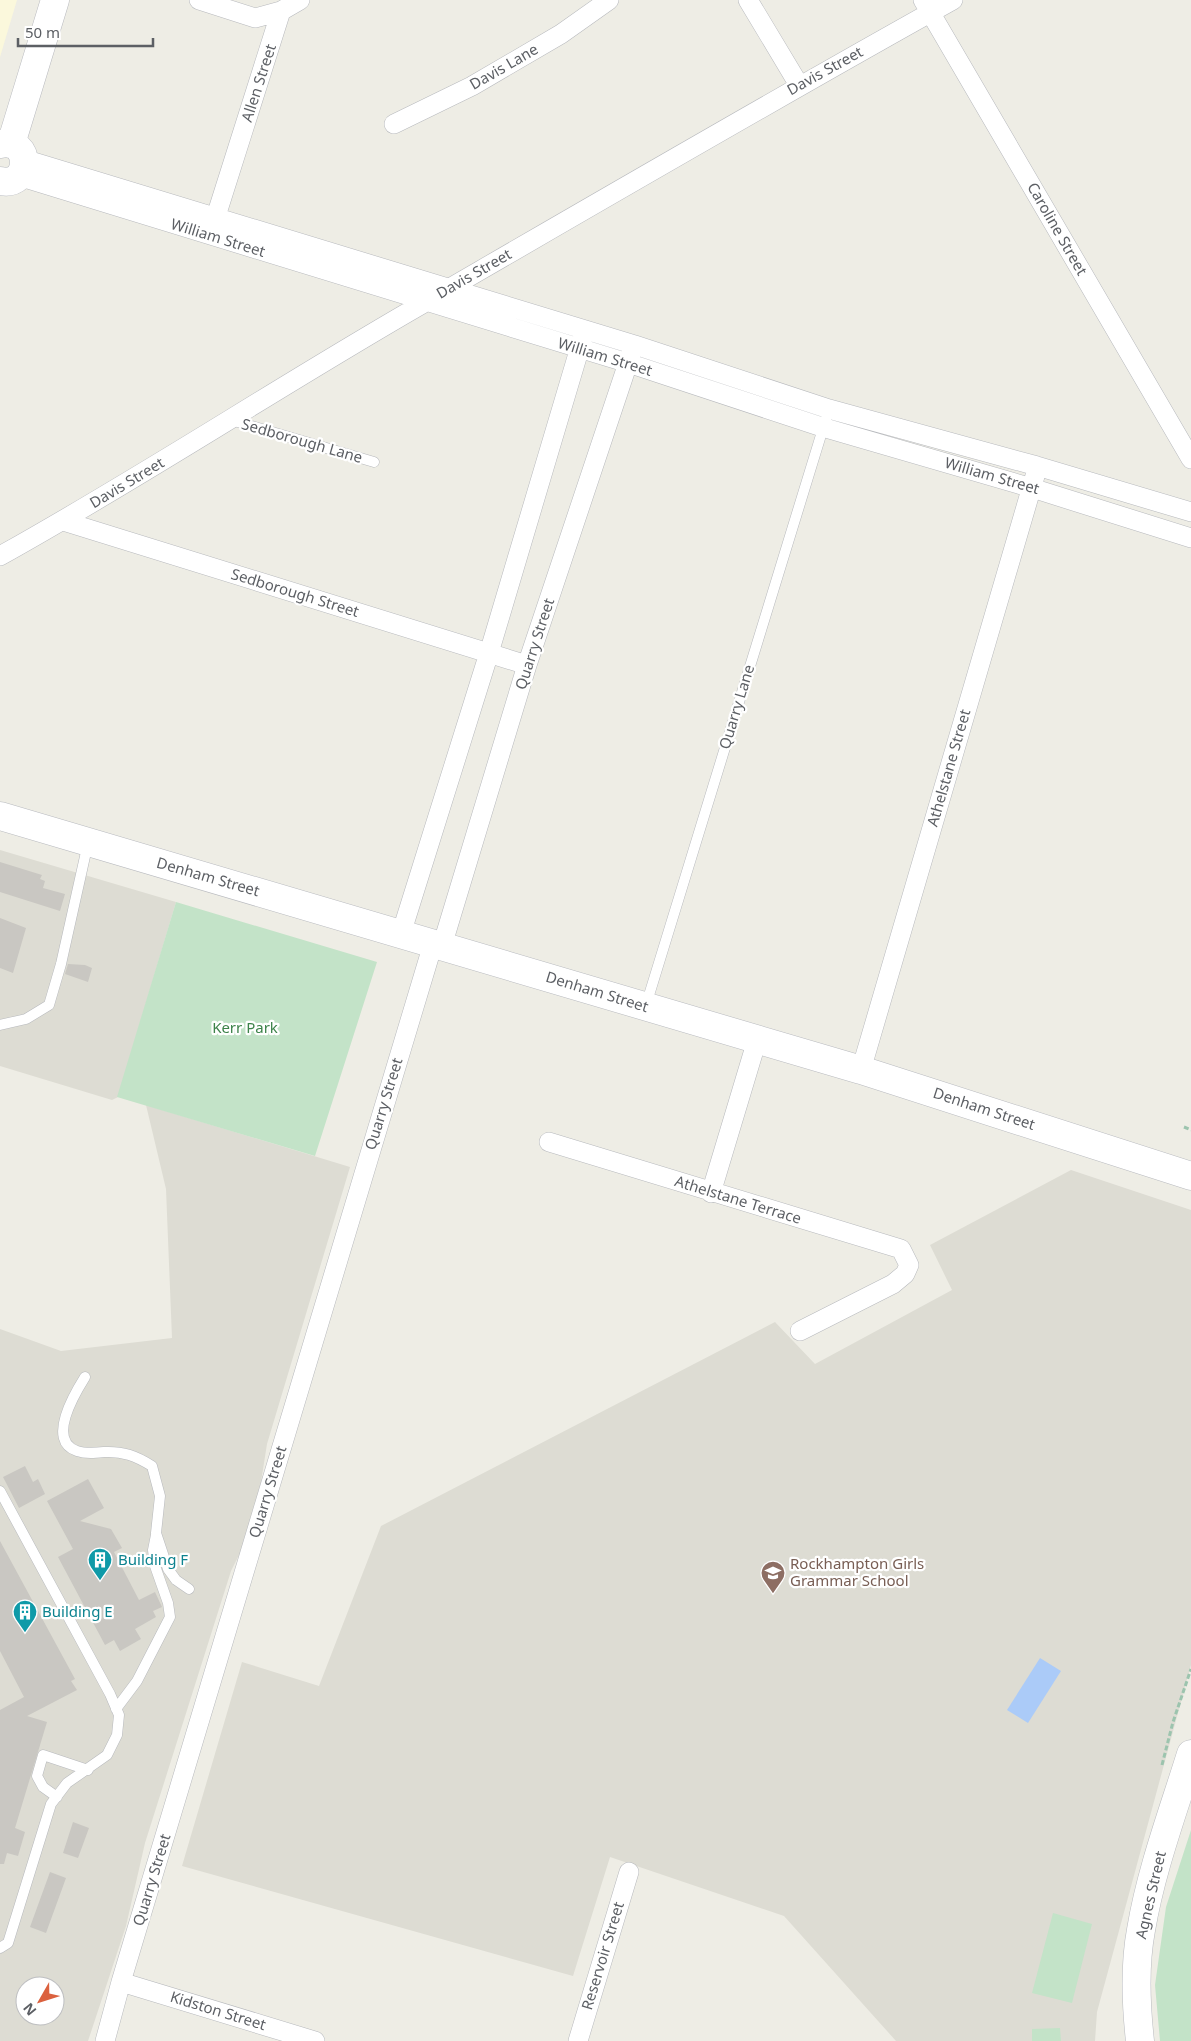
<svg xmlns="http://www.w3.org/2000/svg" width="1191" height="2041" font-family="'Noto Sans',sans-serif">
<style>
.commercial{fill:#fbf8dc}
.education{fill:#dddcd3;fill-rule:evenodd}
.green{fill:#c3e3c8}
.water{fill:#abcbf8}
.building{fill:#c9c7c2}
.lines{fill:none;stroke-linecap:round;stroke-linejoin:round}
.lane-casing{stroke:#b7b9bd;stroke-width:11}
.street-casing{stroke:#b7b9bd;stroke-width:20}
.secondary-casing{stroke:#b8babf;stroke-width:29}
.path{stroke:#9cc4ae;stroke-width:3;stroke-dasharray:5 2.5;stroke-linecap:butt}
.lane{stroke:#fff;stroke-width:10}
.street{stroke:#fff;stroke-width:19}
.secondary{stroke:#fff;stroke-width:28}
.labels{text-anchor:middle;stroke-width:4.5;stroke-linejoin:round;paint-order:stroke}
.street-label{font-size:15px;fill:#5c5f64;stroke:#fff}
.park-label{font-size:15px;fill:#3d834a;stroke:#fff}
.culture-label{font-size:15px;fill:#0d838f;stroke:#fff;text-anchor:start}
.education-label{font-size:15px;fill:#785e54;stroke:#fff;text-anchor:start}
</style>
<rect width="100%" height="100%" fill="#eeede5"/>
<!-- commercial -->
<path class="commercial" d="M0 0H17L0 57Z"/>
<!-- education -->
<path class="education" d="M0 850 176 902 118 1097 112 1100 0 1066Z
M146 1105 350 1167 267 1444 261 1482 244 1545 231 1571 145 1843 126 1926 88 2041H0V1329L61 1351 172 1338 166 1189ZM25 1986H55V2016H25Z
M1071 1170 1191 1210V1665L1097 2012 1095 2041H896L784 1916 610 1857 573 1976 182 1866 242 1662 319 1686 381 1526 775 1322 815 1364 952 1290 930 1245Z"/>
<!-- green -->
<path class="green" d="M176 902 377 962 315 1156 117 1097Z
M1191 1830V2041H1160L1155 1985 1166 1907Z
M1053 1913 1092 1924 1072 2003 1032 1993Z
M1060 2028 1061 2041H1032V2029Z"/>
<!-- water -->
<path class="water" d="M1040 1658 1061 1671 1028 1723 1007 1710Z"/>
<!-- building -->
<path class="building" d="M0 862 42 875 40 879 45 881 43 888 65 894 60 911 0 892Z
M0 918 26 928 13 973 0 968Z
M68 964 85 965 92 968 88 982 65 974Z
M25 1466 33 1482 38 1479 45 1494 19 1508 3 1477Z
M88 1479 104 1508 80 1521 111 1529 122 1548 114 1552 139 1600 155 1592 162 1607 153 1611 156 1617 135 1629 141 1639 120 1651 114 1640 105 1645 58 1557 73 1549 47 1501Z
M0 1541 75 1679 71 1681 77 1690 27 1716 47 1722 15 1828 25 1832 18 1856 7 1853 4 1864H0V1710L24 1697 0 1651Z
M73 1822 89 1828 78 1858 63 1853Z
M50 1872 66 1878 46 1933 30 1927Z"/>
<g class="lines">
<defs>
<path id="lane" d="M231 420 374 462
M646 1005 829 409
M0 1025 26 1019 49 1005 61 964 88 843
M85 1377C75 1393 46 1441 77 1451 86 1454 95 1453 104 1452 123 1451 136 1456 152 1466L160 1496 156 1533 168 1569 176 1580 189 1589
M0 1491 110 1694 119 1715 117 1735 107 1755 67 1783 51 1804 8 1943 0 1948
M116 1709 137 1681 170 1617 168 1603 155 1566 153 1550 156 1535
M57 1797 43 1787 37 1776 43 1755 88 1770"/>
<path id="street" d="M199 0 255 18 281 11 212 229
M748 0 799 85
M923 0 1191 459
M281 11 300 0
M394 124 472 86 561 34 609 0
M24 159 635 345 829 409 1037 466 1191 512
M18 176 628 363 822 427 1032 488 1191 538
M63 521 527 665
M0 556C144 476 281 385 424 303 600 201 775 99 953 0
M401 934 489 653 583 337
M442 946 527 665 632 351
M861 1070 1035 476
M549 1142 901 1249 909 1265 905 1274 893 1284 800 1331
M711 1193 757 1040
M121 1982 315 2041
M105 2041 121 1982 433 944
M578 2041 629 1872"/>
<path id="secondary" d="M0 144C32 137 32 188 0 181
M11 144 55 0
M0 816 861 1070 1191 1176
M1140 2041C1136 2005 1134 1967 1141 1930 1151 1870 1173 1812 1191 1754"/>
</defs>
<!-- lane casing -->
<use href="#lane" class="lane-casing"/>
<!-- street casing -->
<use href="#street" class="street-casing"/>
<!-- secondary casing -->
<use href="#secondary" class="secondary-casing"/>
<!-- path -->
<path class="path" d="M1184 1127 1191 1130
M1162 1765 1173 1722 1191 1669"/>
<!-- lane -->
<use href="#lane" class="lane"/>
<!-- street -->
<use href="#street" class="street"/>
<!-- secondary -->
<use href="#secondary" class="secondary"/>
</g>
<!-- icons -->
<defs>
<symbol id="building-pin" viewBox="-11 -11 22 30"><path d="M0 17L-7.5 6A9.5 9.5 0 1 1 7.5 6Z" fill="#0f9aa8" stroke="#fff"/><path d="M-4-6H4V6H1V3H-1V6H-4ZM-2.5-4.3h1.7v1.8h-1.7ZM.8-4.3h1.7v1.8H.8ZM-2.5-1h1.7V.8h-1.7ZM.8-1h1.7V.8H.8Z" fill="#fff"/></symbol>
<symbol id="school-pin" viewBox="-11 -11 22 30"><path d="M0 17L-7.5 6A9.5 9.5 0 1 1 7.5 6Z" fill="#8d6e63" stroke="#fff"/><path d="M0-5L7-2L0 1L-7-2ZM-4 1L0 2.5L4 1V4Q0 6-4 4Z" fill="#fff"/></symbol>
</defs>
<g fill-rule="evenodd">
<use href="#building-pin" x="86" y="1546" width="28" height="38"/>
<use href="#school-pin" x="759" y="1559" width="28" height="38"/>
<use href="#building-pin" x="11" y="1598" width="28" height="38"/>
</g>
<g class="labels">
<!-- street labels -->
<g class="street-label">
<text transform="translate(504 67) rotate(-30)" y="5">Davis Lane</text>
<text transform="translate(825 71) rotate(-29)" y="5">Davis Street</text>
<text transform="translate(259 83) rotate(-72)" y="5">Allen Street</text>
<text transform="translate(1057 229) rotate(60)" y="5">Caroline Street</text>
<text transform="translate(218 238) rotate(17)" y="5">William Street</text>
<text transform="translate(474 274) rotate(-30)" y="5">Davis Street</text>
<text transform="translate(605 357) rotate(17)" y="5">William Street</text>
<text transform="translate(302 441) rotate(16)" y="5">Sedborough Lane</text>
<text transform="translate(992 476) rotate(16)" y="5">William Street</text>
<text transform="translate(127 483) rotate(-31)" y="5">Davis Street</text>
<text transform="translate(295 593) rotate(17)" y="5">Sedborough Street</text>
<text transform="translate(535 644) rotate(-72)" y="5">Quarry Street</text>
<text transform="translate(737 707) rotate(-73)" y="5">Quarry Lane</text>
<text transform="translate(949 768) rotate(-74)" y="5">Athelstane Street</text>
<text transform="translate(208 877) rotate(16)" y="5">Denham Street</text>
<text transform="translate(597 992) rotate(17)" y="5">Denham Street</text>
<text transform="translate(384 1104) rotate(-73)" y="5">Quarry Street</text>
<text transform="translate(984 1109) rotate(18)" y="5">Denham Street</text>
<text transform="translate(738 1200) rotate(17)" y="5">Athelstane Terrace</text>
<text transform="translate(268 1492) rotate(-73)" y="5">Quarry Street</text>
<text transform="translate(152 1880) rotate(-73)" y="5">Quarry Street</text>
<text transform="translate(1151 1895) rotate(-77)" y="5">Agnes Street</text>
<text transform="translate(603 1956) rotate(-73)" y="5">Reservoir Street</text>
<text transform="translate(218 2011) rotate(17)" y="5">Kidston Street</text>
</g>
<!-- park labels -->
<g class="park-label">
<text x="245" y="1033">Kerr Park</text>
</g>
<!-- culture labels -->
<g class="culture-label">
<text x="118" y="1565">Building F</text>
<text x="42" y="1617">Building E</text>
</g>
<!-- education labels -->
<g class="education-label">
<text x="790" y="1569">Rockhampton Girls<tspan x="790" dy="17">Grammar School</tspan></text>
</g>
</g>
<!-- north arrow -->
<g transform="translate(40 2001) rotate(231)"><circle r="24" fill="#ffffff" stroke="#bebfc1"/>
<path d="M0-4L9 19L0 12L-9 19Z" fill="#db613e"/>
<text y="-8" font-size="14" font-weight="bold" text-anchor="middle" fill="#5c5f64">N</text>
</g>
<!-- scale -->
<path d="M18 38v8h135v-8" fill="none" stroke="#5c5f64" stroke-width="2.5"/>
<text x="25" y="38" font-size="15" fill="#5c5f64" stroke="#ffffff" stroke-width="4" paint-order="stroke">50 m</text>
</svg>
